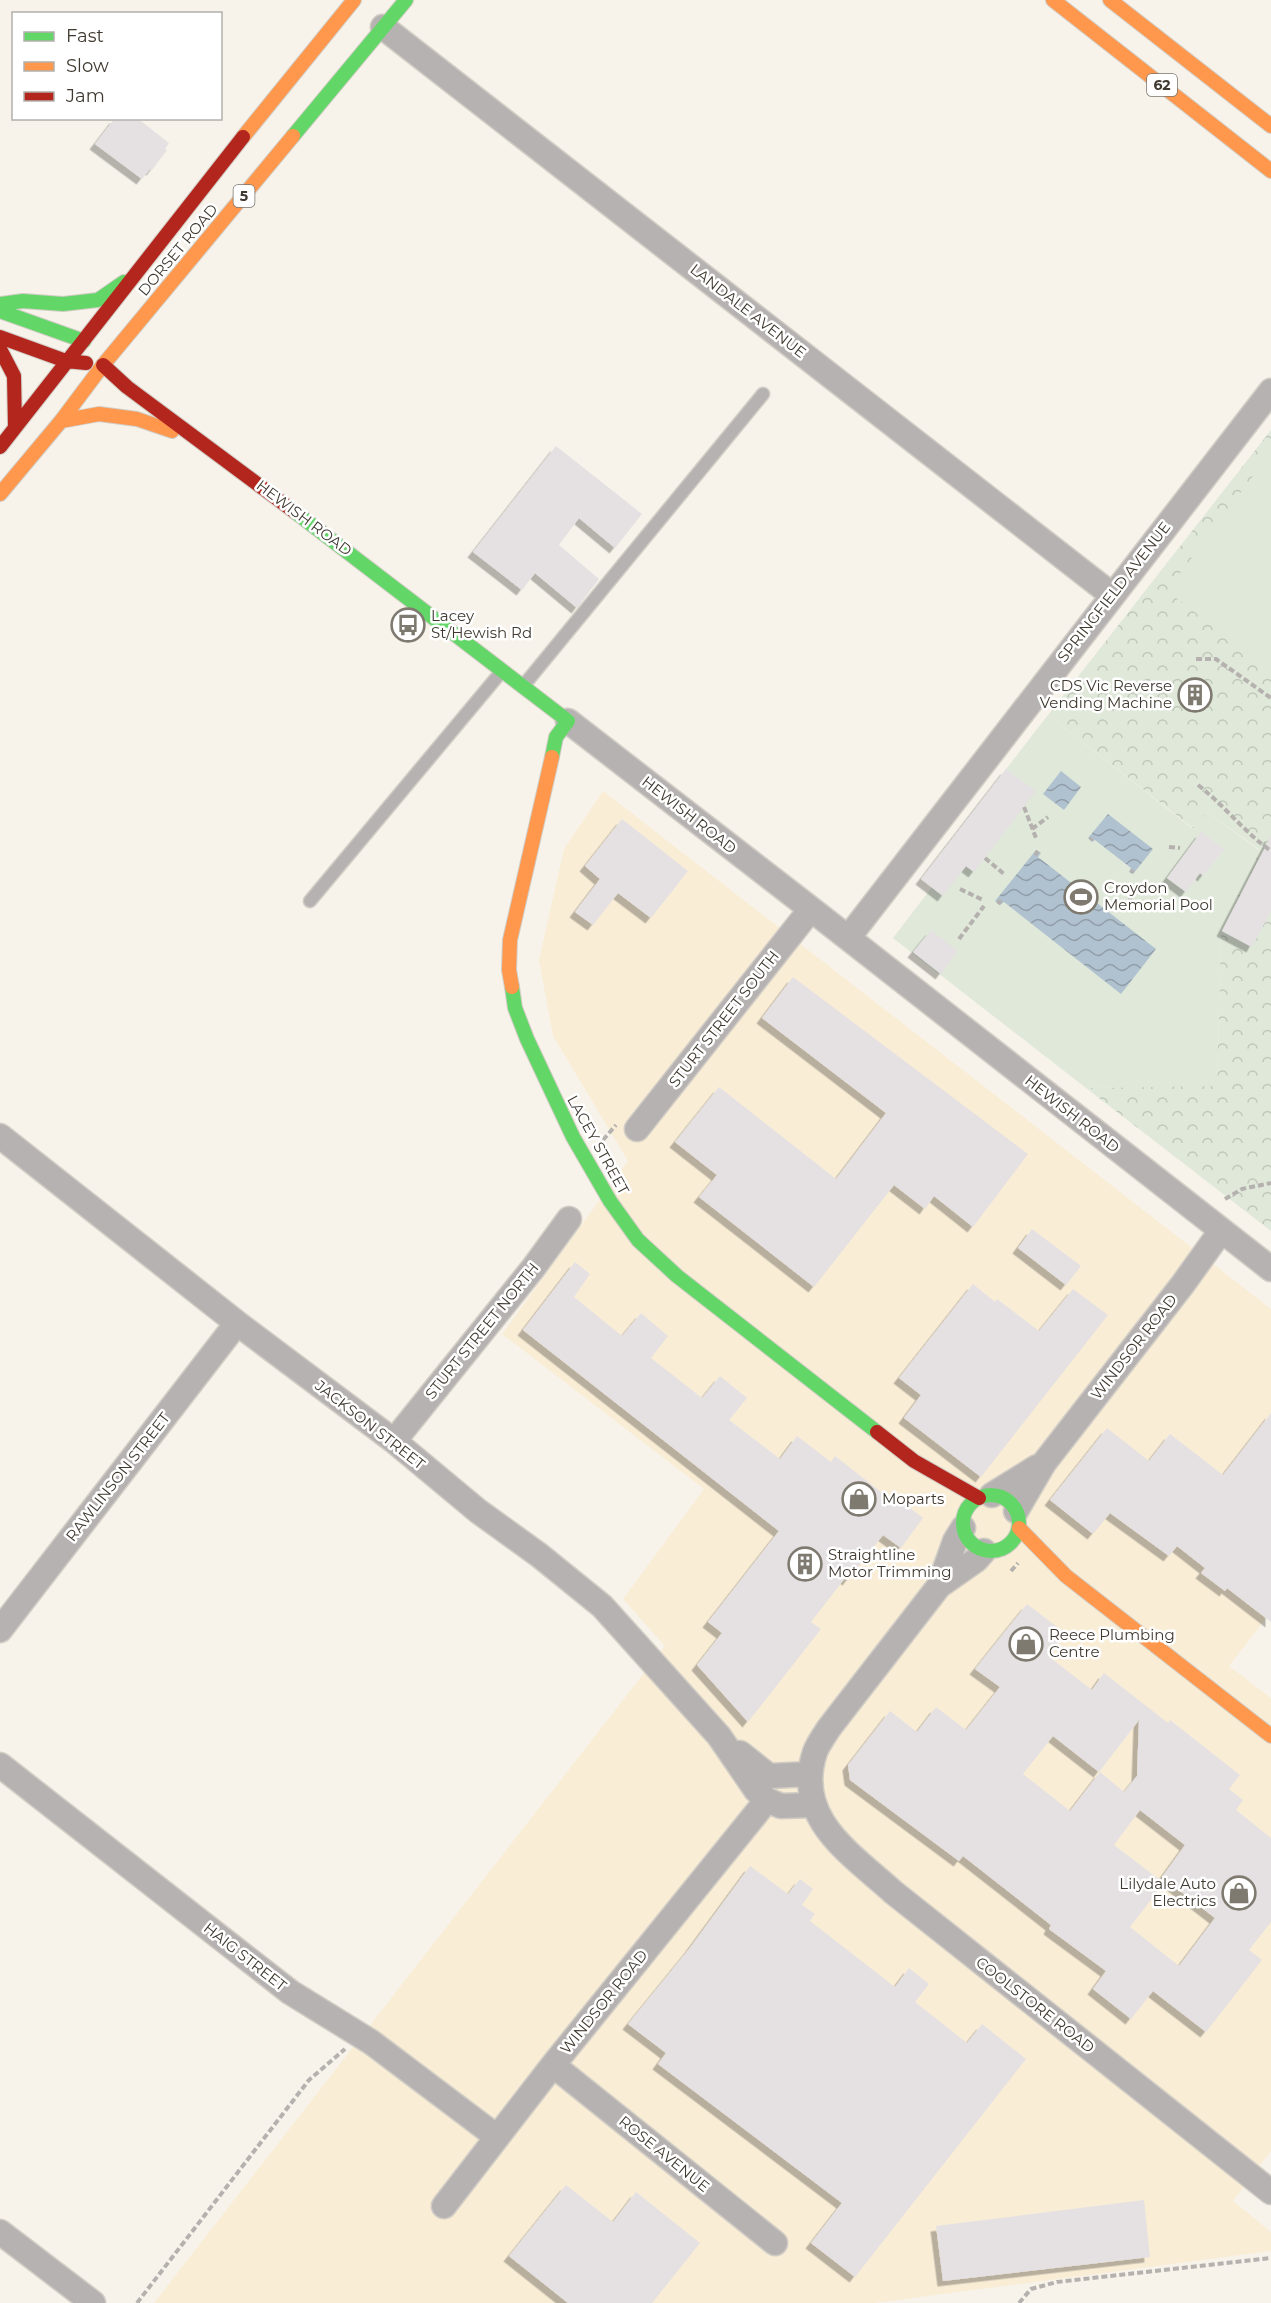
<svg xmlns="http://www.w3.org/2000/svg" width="1271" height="2303" font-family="Montserrat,sans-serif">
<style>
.built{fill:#f9edd6}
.park{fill:url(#park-crowns)}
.pitch{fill:#dfe8d9}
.water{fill:url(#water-waves)}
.building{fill:#e5e1e3;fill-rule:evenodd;filter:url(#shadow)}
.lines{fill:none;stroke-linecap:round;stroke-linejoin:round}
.lane-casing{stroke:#d1cdc5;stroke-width:15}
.street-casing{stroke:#d1cdc5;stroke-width:27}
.fast-casing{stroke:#d1cdc5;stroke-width:16}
.slow-casing{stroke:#d1cdc5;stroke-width:16}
.jam-casing{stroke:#d1cdc5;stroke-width:16}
.path{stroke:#b5b1ae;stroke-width:4;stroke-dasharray:6 3;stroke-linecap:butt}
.lane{stroke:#b7b2b2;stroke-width:12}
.street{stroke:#b7b2b2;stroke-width:24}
.fast{stroke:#63d668;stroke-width:14}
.slow{stroke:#ff974d;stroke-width:14}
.jam{stroke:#b3261e;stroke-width:14}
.labels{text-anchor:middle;stroke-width:5;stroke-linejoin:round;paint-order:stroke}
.shield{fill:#fff;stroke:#79746d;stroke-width:1.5}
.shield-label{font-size:14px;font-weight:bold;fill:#3f392f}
.street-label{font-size:15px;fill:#3f392f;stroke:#fff}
.poi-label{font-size:15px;fill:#3f392f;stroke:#fff;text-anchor:start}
</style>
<defs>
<pattern id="park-crowns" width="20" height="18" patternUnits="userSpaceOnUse" patternTransform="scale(1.5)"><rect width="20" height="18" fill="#dfe8d9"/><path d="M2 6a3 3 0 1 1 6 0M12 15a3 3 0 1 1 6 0" fill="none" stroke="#c0c8bb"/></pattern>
<pattern id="water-waves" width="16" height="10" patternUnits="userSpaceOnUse" patternTransform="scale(1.5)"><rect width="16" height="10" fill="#b0c1cf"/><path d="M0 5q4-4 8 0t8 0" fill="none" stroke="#919ea8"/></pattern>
<filter id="shadow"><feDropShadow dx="-5.5" dy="5.5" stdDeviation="0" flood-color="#0004"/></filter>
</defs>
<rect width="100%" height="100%" fill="#f7f3ea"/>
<!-- built -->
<path class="built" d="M603 791 1271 1309V1612L1229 1666 1271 1698V2151L1233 2201 1271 2232V2251L875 2303H154L665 1646 623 1599 704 1489 502 1334 628 1161 553 1036 539 960 564 849Z"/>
<!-- park -->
<path class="park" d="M1271 430V1231L1086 1088 1217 1085 1221 930 1260 850 1207 812 1194 829 1048 715Z"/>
<!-- pitch -->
<path class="pitch" d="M1271 452V670L1167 591Z
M1048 715 1193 829 1207 812 1260 851 1221 930 1217 1086 1086 1088 893 938 932 887 921 879Z"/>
<!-- water -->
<path class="water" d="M1061 771 1081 787 1064 810 1043 794Z
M1108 814 1153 849 1133 874 1129 872 1131 868 1095 840 1092 842 1088 838Z
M1036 850 1041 853 1038 857 1156 949 1121 994 1004 902 1000 905 995 901Z"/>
<!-- building -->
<path class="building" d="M115 118H137L169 143 165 149 167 150 152 170 150 169 142 179 95 144Z
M556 446 642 514 615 548 579 518 559 545 599 579 577 608 535 573 522 590 473 552Z
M1006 769 1036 791 974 872 966 866 943 896 921 879Z
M622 819 688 871 651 918 618 893 593 925 575 912 600 879 585 866Z
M1201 832 1224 849 1203 876 1200 873 1186 892 1167 878Z
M1271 836V911L1252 947 1222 931Z
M931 930 958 951 941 974 913 952Z
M793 977 1028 1154 973 1227 934 1196 925 1209 894 1185 814 1287 699 1197 717 1175 675 1142 719 1087 836 1179 886 1113 762 1018Z
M1032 1229 1081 1266 1066 1285 1018 1248Z
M575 1262 590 1274 574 1297 622 1336 641 1313 668 1336 651 1358 702 1398 720 1376 747 1398 729 1420 780 1459 797 1436 831 1462 835 1456 890 1499 893 1495 923 1518 901 1548 883 1535 848 1580 845 1578 811 1622 821 1629 748 1722 697 1665 722 1633 708 1622 779 1531 523 1330Z
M973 1284 995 1302 997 1299 1039 1331 1073 1289 1108 1315 981 1477 904 1418 921 1395 899 1378Z
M1271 1413V1622L1227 1588 1225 1591 1201 1573 1205 1568 1177 1546 1169 1556 1110 1513 1093 1534 1050 1500 1107 1428 1149 1461 1170 1434 1223 1475Z
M1027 1604 1065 1633 1048 1656 1092 1690 1104 1673 1168 1723 1170 1720 1240 1775 1229 1789 1243 1800 1236 1810 1271 1838V1922L1249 1950 1262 1960 1206 2032 1153 1991 1131 2019 1093 1989 1106 1971 1049 1929 1051 1925 963 1856 959 1861 850 1780 848 1765 890 1711 917 1732 936 1707 966 1730 1000 1687 975 1669ZM1139 1720 1137 1776 1124 1792 1100 1772 1070 1811 1023 1774 1053 1736 1099 1772ZM1140 1810 1185 1845 1162 1877 1215 1918 1179 1966 1130 1927 1164 1883 1114 1845Z
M750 1866 788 1894 800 1879 813 1889 802 1905 815 1914 810 1921 895 1987 909 1968 929 1984 915 2002 967 2043 982 2024 1026 2059 855 2277 811 2243 842 2203 658 2064 666 2053 628 2024 689 1949Z
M566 2185 613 2222 636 2192 700 2243 652 2303H568L509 2256Z
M1144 2200 1150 2257 943 2281 936 2226Z"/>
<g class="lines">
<defs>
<path id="lane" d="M524 685 763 394
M310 901 502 671"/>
<path id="street" d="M383 27 1112 595
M568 721 811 909 1271 1269
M848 938 1271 391
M637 1129 811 909
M0 1136 237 1323 394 1441 478 1511 539 1555 602 1606 719 1736 756 1790 767 1800 781 1806 813 1805
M394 1441 534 1267 569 1219
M992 1495 1037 1467
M1016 1511 1044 1463 1183 1284 1221 1231
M984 1551 976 1560 939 1586 829 1728C824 1736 818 1744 815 1752 793 1818 850 1853 893 1892L1271 2192
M939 1586 955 1541 963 1528
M0 1630 237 1323
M740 1753 769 1776 810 1774
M0 1765 290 1992 371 2042 497 2137
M553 2065 775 2243
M444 2206 553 2065 767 1800
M0 2232 93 2303"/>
<path id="fast" d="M293 136 406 0
M0 304 23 301 63 304 98 300 124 282
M0 311 84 341
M295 512 568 721 556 737 552 757
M512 987 515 1008 527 1039 573 1137 610 1201 638 1240 677 1276 877 1432
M963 1523a28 28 0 1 1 56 0a28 28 0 1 1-56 0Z"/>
<path id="slow" d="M1053 0 1271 171
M1110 0 1271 126
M243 137 354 0
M61 421 99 414 137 419 172 431
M0 494 61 421 103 365 293 136
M512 987 509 970 510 940 552 757
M1019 1528 1066 1576 1271 1736"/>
<path id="jam" d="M0 337 66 361 86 363
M0 349 14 376 15 427
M103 365 127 387 295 512
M0 447 243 137
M877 1432 914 1461 979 1498"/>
</defs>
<!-- lane casing -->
<use href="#lane" class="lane-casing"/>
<!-- street casing -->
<use href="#street" class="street-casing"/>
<!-- fast casing -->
<use href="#fast" class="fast-casing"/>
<!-- slow casing -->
<use href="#slow" class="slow-casing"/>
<!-- jam casing -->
<use href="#jam" class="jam-casing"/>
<!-- path -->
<path class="path" d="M1196 659H1216L1271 698
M1198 785C1224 805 1244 832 1271 851
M1024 807 1036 838
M1032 829 1048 817
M1090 840 1092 838
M1169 847 1180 848
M1035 855 1038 851
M985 858 1004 874
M1131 873 1133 870
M960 889 983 900
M998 904 1001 900
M1125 908 1137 888
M959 939 984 906
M603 1140 616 1125
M1225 1199 1242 1189 1271 1183
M1011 1571 1018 1563
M137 2303 309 2080 345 2049
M1019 2303 1031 2289 1057 2282 1271 2258"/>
<!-- lane -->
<use href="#lane" class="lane"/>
<!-- street -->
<use href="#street" class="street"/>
<!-- fast -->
<use href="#fast" class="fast"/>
<!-- slow -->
<use href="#slow" class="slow"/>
<!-- jam -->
<use href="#jam" class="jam"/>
</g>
<!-- icons -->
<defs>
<symbol id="bus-ring" viewBox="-11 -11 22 22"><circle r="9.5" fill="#fff" stroke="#7f7a70" stroke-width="1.5"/><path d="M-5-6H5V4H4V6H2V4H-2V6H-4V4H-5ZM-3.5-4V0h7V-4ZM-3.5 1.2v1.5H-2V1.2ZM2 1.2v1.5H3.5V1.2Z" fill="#7f7a70"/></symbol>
<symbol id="building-ring" viewBox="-11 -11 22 22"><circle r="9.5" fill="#fff" stroke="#7f7a70" stroke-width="1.5"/><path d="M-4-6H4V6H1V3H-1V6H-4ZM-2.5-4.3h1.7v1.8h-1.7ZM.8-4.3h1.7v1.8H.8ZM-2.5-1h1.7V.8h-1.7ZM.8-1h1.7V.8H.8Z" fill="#7f7a70"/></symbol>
<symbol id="stadium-ring" viewBox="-11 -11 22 22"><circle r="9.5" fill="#fff" stroke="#7f7a70" stroke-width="1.5"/><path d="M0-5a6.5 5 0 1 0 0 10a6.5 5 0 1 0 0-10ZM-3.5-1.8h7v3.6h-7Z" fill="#7f7a70"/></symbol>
<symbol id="shop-ring" viewBox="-11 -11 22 22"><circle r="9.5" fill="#fff" stroke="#7f7a70" stroke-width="1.5"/><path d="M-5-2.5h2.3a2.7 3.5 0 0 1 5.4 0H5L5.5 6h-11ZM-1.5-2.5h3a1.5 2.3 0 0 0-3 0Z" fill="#7f7a70"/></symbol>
</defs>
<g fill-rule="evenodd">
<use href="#bus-ring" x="389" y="606" width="38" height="38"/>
<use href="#building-ring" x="1176" y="676" width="38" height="38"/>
<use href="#stadium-ring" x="1062" y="878" width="38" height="38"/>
<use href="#shop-ring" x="840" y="1480" width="38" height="38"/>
<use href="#building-ring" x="786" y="1545" width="38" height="38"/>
<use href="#shop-ring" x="1007" y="1625" width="38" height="38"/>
<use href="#shop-ring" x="1220" y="1874" width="38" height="38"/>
</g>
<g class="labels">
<!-- shield labels -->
<g class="shield">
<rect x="1147" y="74" width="30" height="22" rx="4.5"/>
<rect x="233.5" y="185" width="21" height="22" rx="4.5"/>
</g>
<g class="shield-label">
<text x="1162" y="90">62</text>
<text x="244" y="201">5</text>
</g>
<!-- street labels -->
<g class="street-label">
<text transform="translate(178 250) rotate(-50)" y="5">DORSET ROAD</text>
<text transform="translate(748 311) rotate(38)" y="5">LANDALE AVENUE</text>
<text transform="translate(304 518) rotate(37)" y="5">HEWISH ROAD</text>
<text transform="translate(1114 592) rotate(-52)" y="5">SPRINGFIELD AVENUE</text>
<text transform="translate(689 815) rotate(38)" y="5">HEWISH ROAD</text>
<text transform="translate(724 1019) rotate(-52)" y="5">STURT STREET SOUTH</text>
<text transform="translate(1072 1114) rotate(38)" y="5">HEWISH ROAD</text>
<text transform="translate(598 1145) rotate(61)" y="5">LACEY STREET</text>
<text transform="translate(482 1331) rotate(-51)" y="5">STURT STREET NORTH</text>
<text transform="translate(1134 1347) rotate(-52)" y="5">WINDSOR ROAD</text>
<text transform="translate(370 1425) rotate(38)" y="5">JACKSON STREET</text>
<text transform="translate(118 1477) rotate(-52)" y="5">RAWLINSON STREET</text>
<text transform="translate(245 1957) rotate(38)" y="5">HAIG STREET</text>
<text transform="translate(604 2002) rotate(-51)" y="5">WINDSOR ROAD</text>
<text transform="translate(1035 2005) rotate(38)" y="5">COOLSTORE ROAD</text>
<text transform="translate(664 2154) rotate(39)" y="5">ROSE AVENUE</text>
</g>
<!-- poi labels -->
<g class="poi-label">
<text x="431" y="621">Lacey<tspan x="431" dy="17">St/Hewish Rd</tspan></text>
<text x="1172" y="691" text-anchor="end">CDS Vic Reverse<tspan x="1172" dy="17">Vending Machine</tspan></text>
<text x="1104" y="893">Croydon<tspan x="1104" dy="17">Memorial Pool</tspan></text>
<text x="882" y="1504">Moparts</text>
<text x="828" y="1560">Straightline<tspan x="828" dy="17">Motor Trimming</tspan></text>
<text x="1049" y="1640">Reece Plumbing<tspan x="1049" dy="17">Centre</tspan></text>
<text x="1216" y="1889" text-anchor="end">Lilydale Auto<tspan x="1216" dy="17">Electrics</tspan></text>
</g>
</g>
<!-- legend -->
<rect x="12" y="12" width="210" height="108" fill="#ffffff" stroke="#b2b0ac" stroke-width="1.5"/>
<rect x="24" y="32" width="30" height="9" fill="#63d668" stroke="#b2b0ac" stroke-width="1.5"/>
<text x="66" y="42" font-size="18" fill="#3f392f">Fast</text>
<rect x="24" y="62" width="30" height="9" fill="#ff974d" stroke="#b2b0ac" stroke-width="1.5"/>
<text x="66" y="72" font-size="18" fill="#3f392f">Slow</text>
<rect x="24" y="92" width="30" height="9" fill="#b3261e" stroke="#b2b0ac" stroke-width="1.5"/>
<text x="66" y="102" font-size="18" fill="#3f392f">Jam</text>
</svg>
